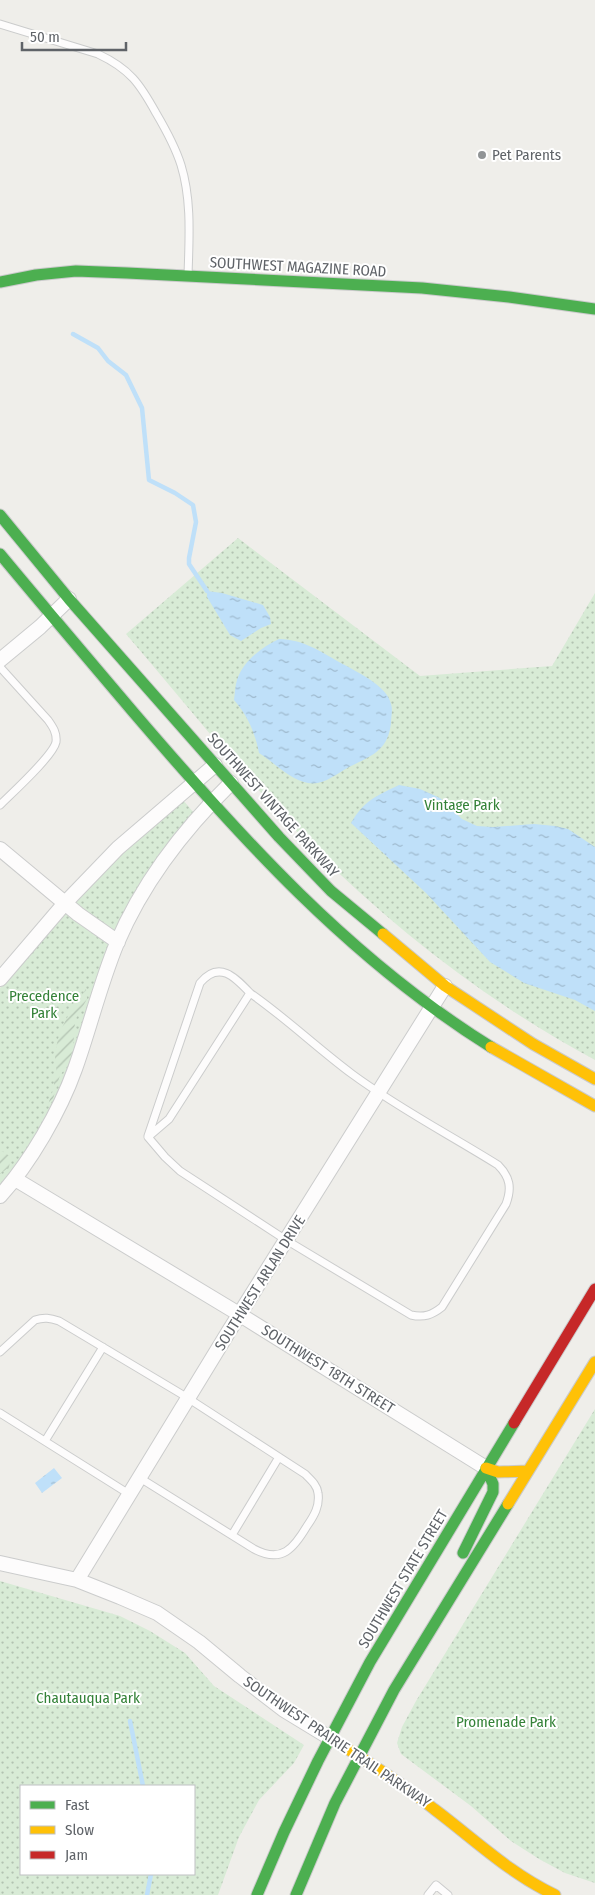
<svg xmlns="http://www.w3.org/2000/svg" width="595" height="1895" font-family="'Fira Sans Condensed',sans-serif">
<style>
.grass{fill:url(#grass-dots);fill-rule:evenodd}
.garden{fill:url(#garden-furrows)}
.water{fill:url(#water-ripples)}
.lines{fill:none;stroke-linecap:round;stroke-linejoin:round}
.stream{stroke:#bfe0f9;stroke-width:4.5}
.lane-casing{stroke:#cbcccc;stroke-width:9}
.street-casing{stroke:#cbcccc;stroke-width:16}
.fast-casing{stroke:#cacacb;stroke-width:13}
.slow-casing{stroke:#cacacb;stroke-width:13}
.jam-casing{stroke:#cacacb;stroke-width:13}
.lane{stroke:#fdfcfc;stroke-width:7}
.street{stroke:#fdfcfc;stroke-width:14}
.fast{stroke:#4caf50;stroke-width:11}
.slow{stroke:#ffc107;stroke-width:11}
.jam{stroke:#c62828;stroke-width:11}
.poi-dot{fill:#919496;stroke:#fff;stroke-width:2}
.labels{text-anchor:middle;stroke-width:4;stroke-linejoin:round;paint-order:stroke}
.poi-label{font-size:15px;fill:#5f6368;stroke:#fff;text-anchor:start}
.street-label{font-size:15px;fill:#5f6368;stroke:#fff}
.park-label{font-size:15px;fill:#348238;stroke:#fff}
</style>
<defs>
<pattern id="grass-dots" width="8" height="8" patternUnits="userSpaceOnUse" patternTransform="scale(1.25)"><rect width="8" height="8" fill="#d8ebd6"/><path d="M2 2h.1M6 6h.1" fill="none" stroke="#b2c2b1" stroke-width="1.8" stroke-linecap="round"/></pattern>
<pattern id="garden-furrows" width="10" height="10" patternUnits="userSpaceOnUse" patternTransform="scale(1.25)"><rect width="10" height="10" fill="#d8ebd6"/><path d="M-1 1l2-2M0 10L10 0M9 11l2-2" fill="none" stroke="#b2c2b1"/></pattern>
<pattern id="water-ripples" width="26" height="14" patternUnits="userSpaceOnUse" patternTransform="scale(1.25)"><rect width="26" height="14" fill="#bfe0f9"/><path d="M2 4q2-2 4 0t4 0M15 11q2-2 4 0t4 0" fill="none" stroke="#9eb9cd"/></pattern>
</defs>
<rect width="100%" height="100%" fill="#efeeea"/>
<!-- grass -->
<path class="grass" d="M238 538 420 676 552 666 595 593V1060C491 1004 396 931 312 847 246 781 187 705 126 634Z
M183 800 194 813 156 861 66 1077C47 1115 27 1153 0 1187V988L63 912 109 866Z
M595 1409V1883L565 1873 539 1859 511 1841 471 1806 401 1754 397 1743 402 1727 416 1701Z
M0 1581 120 1616 150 1631 185 1653 214 1686 304 1745 294 1763 259 1800 239 1837 218 1895H0ZM21 1786H194V1874H21Z"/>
<!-- garden -->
<path class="garden" d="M86 989 87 999 75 1020 73 1050 66 1068 60 1075 53 1099 48 1105 54 1087V1074H56L57 1062 55 1061C55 1032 71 1010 86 989Z
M2 1151 11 1157 9 1167 0 1174V1152Z"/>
<!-- water -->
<path class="water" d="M207 591 222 593 263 605 270 617 271 624 261 628 241 641 230 635 207 597Z
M279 639C304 640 318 650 339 662 355 671 387 685 391 704 393 710 391 717 391 723 388 751 371 756 349 767 336 774 323 786 308 783 290 780 275 763 259 753 255 733 248 716 234 700 235 693 235 686 237 680 243 661 262 647 279 639Z
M399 785 420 789 440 798 462 819 477 826 493 827 534 824 555 826 568 829 595 847V1011L575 1000 524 983 490 962 426 893 351 823C364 800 377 796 399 785Z
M54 1468 62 1478 42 1493 35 1483Z"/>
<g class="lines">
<!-- stream -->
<path class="stream" d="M73 334 98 348 108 361 126 375 142 408 149 480 175 493 193 505 196 522 189 558V564L207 591
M130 1721 143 1786
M147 1895 151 1874"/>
<defs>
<path id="lane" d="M0 24 98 54C130 69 140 84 156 113 166 130 175 146 181 165 192 201 189 239 188 276
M0 667 48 720C53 727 57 733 56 742 53 756 12 793 0 805
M250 993C286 1018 317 1048 352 1074 398 1108 450 1135 498 1165 510 1177 512 1188 506 1204L442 1307C432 1315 424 1318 411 1315L286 1240 180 1171 165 1157 148 1137 169 1119Z
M148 1136 200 983C219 960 235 977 250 993
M0 1352 35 1320C44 1317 50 1318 59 1321L183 1395 305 1474C311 1480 317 1485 318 1493 320 1506 314 1516 307 1526 294 1548 282 1564 254 1549L140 1478
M0 1413 129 1494
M45 1441 103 1347
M232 1535 279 1457
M428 1895 436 1885 448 1895"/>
<path id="street" d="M0 660 40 627 69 599
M0 849 78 914 118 942
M0 979 65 903 118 848 215 765
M15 1179 234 1311 486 1468
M0 1196C30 1163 60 1111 75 1069 90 1027 100 984 117 943 143 882 184 829 231 783
M0 1563 77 1580 120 1597 157 1613 199 1642 240 1676 284 1710 330 1738
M77 1580 229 1331 445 986"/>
<path id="fast" d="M0 282 36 275 76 271 127 273 422 288 509 297 595 309
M0 515 69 599 279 837 331 891 383 934
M0 554C44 607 89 660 134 713 240 837 351 960 491 1047
M463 1553 493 1492V1484L486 1468
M257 1895 284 1832 318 1761 370 1662 514 1423
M296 1895 335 1803 394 1690 508 1504"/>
<path id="slow" d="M383 934 445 986 533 1044 595 1079
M491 1047 595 1106
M486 1468 498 1472 528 1471
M508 1504 595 1362
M330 1738C366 1760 401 1783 434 1809 474 1839 509 1873 555 1895"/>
<path id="jam" d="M514 1423 595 1289"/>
</defs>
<!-- lane casing -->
<use href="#lane" class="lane-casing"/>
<!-- street casing -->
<use href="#street" class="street-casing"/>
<!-- fast casing -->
<use href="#fast" class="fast-casing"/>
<!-- slow casing -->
<use href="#slow" class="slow-casing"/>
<!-- jam casing -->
<use href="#jam" class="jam-casing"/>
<!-- lane -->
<use href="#lane" class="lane"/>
<!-- street -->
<use href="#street" class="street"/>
<!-- fast -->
<use href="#fast" class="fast"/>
<!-- slow -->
<use href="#slow" class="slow"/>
<!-- jam -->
<use href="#jam" class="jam"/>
</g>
<!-- markers -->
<circle class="poi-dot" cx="482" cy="155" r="5"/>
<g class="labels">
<!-- poi labels -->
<g class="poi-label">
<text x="492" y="160">Pet Parents</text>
</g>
<!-- street labels -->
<g class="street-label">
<text transform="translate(298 267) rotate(3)" y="5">SOUTHWEST MAGAZINE ROAD</text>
<text transform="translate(273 805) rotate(48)" y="5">SOUTHWEST VINTAGE PARKWAY</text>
<text transform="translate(260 1283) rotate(-58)" y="5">SOUTHWEST ARLAN DRIVE</text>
<text transform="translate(328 1369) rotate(32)" y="5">SOUTHWEST 18TH STREET</text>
<text transform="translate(403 1579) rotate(-59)" y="5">SOUTHWEST STATE STREET</text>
<text transform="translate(337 1742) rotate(34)" y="5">SOUTHWEST PRAIRIE TRAIL PARKWAY</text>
</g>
<!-- park labels -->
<g class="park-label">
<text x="462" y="810">Vintage Park</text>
<text x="44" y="1001">Precedence<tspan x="44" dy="17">Park</tspan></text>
<text x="88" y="1703">Chautauqua Park</text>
<text x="506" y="1727">Promenade Park</text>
</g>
</g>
<!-- legend -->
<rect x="20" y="1785" width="175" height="90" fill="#ffffff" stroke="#bfc1c3"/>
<rect x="30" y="1801" width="25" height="8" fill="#4caf50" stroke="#bfc1c3"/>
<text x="65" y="1810" font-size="15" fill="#5f6368">Fast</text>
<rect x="30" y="1826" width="25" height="8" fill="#ffc107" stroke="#bfc1c3"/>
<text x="65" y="1835" font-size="15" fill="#5f6368">Slow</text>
<rect x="30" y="1851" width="25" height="8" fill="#c62828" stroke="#bfc1c3"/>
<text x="65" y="1860" font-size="15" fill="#5f6368">Jam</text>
<!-- scale -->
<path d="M22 42v8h104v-8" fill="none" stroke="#5f6368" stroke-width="2.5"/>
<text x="30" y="42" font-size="15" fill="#5f6368" stroke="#ffffff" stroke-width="4" paint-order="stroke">50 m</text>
</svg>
